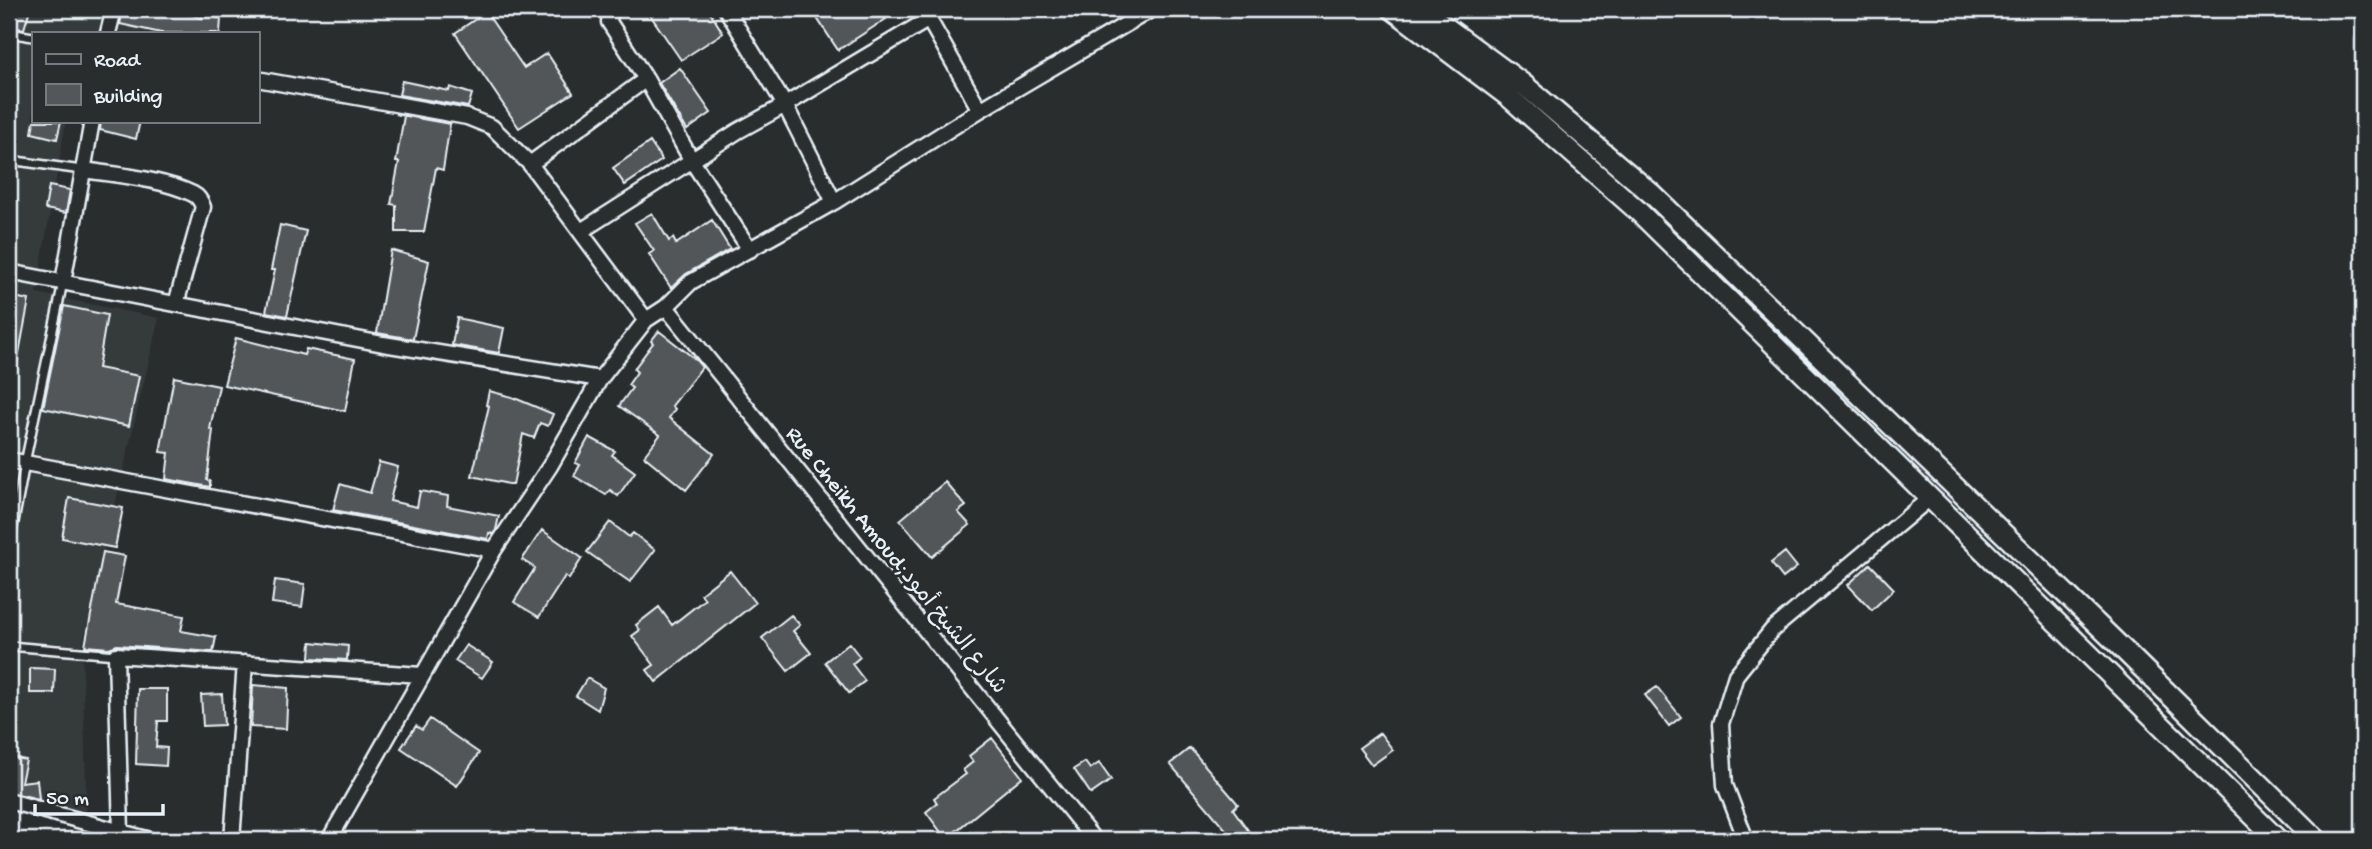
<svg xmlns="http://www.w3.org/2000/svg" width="2372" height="849" font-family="'Gochi Hand','Playpen Sans Arabic',sans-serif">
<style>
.built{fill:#363a3b}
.building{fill:#535759;stroke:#e8f1f8;stroke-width:2}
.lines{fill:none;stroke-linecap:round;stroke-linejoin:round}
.lane-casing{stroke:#e8f1f8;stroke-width:12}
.street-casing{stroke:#e8f1f8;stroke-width:19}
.secondary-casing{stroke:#e8f1f8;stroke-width:24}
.lane{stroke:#2a2d2e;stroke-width:7}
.street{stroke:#2a2d2e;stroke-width:14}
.secondary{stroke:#2a2d2e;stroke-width:19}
.labels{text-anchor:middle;stroke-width:6;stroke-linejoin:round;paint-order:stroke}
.street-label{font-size:23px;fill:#e8f1f8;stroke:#2a2d2e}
</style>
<rect width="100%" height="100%" fill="#2a2d2e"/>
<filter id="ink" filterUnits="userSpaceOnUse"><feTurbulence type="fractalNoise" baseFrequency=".0143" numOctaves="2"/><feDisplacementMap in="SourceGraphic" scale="14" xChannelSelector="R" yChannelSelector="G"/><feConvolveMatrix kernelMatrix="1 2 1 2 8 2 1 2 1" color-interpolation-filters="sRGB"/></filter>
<g filter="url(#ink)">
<!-- built -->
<path class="built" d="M9 9H164L161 33H33V121H66L36 293 159 318 82 646 87 824 9 801Z"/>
<!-- building -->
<path class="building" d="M9 9H30L24 29 9 27Z
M123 9H143L168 14 170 9H172L202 18 204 9H219L217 18H221L220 33H161L120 24Z
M646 9H708L723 33 681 60Z
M811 9H879L886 19 838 50Z
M486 12 524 68 547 53 573 93 519 128 455 33Z
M680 68 711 113 687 130 659 83Z
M402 81 449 91 450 87 472 94 468 107 399 95Z
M395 114 450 124 443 170 436 168 424 232H396V205L391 204 399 162H396L404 116Z
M34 121H61L57 139 32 133Z
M101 121H140L136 139 100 130Z
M650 142 662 160 625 185 613 168Z
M49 186 70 190 66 213 45 209Z
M652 213 669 241 673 238 676 244 712 220 730 249 686 274 671 288 649 254 654 251 635 223Z
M280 225 306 231 287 316 266 312 275 270H271Z
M391 250 429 261 413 339 377 333Z
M9 296 29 300 16 369H9Z
M64 306 107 315 98 368 139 376 129 426 43 408Z
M457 318 504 328 499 353 452 345Z
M659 331 695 359 702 367 672 406 675 409 669 418 714 454 686 490 644 456 660 435 619 406 632 388 628 385 637 372 634 369 653 343 651 341Z
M236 338 304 355 306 349 355 359 345 411 224 385Z
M174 377 219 386 210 429 213 430 207 480 210 481V487L166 479 169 453 160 452Z
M489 391 512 397 553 414 548 426 540 423 534 438 523 434 513 485 472 476 489 406 486 405Z
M589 437 615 451 612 455 635 472 618 496 610 490 606 495 574 476 580 465 575 463Z
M379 462 398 467 390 501 417 507 420 491 448 496 447 506 499 516 496 530 493 534 489 533 488 539 333 510 340 484 370 493Z
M945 482 966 506 958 512 970 525 932 557 900 520Z
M69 498 123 508 115 548 62 538Z
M610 522 629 537 633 533 655 550 630 582 587 552Z
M542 530 582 558 569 579 565 576 539 617 514 602 535 568 522 560Z
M103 552 125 556 116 604 184 616 181 631 216 637 213 652 117 645 109 648 85 646Z
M1785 552 1797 567 1783 578 1771 563Z
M1870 564 1894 589 1872 610 1848 585Z
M730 571 755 603 656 682 647 670 654 665 632 636 640 630 636 625 659 607 672 625 705 599 701 594Z
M275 580 305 584 302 607 272 603Z
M791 615 800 625 793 631 811 653 788 671 762 638Z
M311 642 348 646 347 660 310 658Z
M849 643 860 657 852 664 865 681 849 693 825 662Z
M466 645 493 662 482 678 455 661Z
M30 668 55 669 54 693H30Z
M587 678 604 688 598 710 576 696Z
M253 685 288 688 286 729 251 727Z
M1657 687 1681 717 1669 726 1645 695Z
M138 689H167V721H158L156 747 167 748 166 766 136 764Z
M222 694 224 725 203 726 201 695Z
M430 719 479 753 457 786 401 748 416 726 422 730Z
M1380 733 1393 750 1372 765 1359 748Z
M992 738 1022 777 946 839 926 812 937 803 934 798 966 774 963 770 973 762 969 756Z
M1190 748 1238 804 1233 809 1255 840H1216L1228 832 1170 764Z
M9 757 26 760 21 782 37 780 39 799 9 792Z
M1085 762 1090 769 1099 763 1111 780 1091 794 1074 769Z"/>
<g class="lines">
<defs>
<path id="lane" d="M9 33 33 37
M9 160 82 170
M9 549 25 463 63 282
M9 646 116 655"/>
<path id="street" d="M615 9 610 13 609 22 646 79 692 161 750 250
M726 9 785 105 834 202
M923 9 980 110
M108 33 114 9
M257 79 467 117 492 127 530 164 646 320
M530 164 646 79
M83 170C116 175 163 179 193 194 199 197 201 201 203 207L176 304
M581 231 738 131 785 105 929 19
M9 272 383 344 600 379
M63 282 92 121
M666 307 1094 840
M9 460 494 550
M9 801 150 840
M121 832 116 655 422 675
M232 840 245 663
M329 840 494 550 550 466 600 379 646 320 666 307 691 282 834 202 980 110 1152 9
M1746 840 1725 785 1721 724 1736 675 1772 630 1930 498"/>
<path id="secondary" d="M1392 9 1510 98 1637 210 2278 840
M1421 9 1523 84 1653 195 2128 654 2317 840"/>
</defs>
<!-- lane casing -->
<use href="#lane" class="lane-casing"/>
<!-- street casing -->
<use href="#street" class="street-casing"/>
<!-- secondary casing -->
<use href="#secondary" class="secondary-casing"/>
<!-- lane -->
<use href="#lane" class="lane"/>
<!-- street -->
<use href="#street" class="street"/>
<!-- secondary -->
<use href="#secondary" class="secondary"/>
</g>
</g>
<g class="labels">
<!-- street labels -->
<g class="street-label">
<text transform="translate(898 559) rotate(51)" y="8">Rue Cheikh Amoud;شارع الشيخ أمود</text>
</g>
</g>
<!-- margin -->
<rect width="2372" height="849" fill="none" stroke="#2a2d2e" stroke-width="35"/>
<rect x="18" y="18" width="2337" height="814" fill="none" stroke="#e8f1f8" stroke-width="2.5" filter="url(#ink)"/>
<!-- legend -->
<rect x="32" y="32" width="228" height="91" fill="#2a2d2e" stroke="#767b7f" stroke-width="2"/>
<rect x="46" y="54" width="35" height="10" fill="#2a2d2e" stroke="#767b7f" stroke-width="2"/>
<text x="94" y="66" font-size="21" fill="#e8f1f8">Road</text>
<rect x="46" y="84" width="35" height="21" fill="#535759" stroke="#767b7f" stroke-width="2"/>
<text x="94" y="102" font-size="21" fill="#e8f1f8">Building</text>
<!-- scale -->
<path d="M35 804v10h128v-10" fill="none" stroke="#e8f1f8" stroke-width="3.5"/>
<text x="46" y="804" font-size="21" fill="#e8f1f8" stroke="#2a2d2e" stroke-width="5" paint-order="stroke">50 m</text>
</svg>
